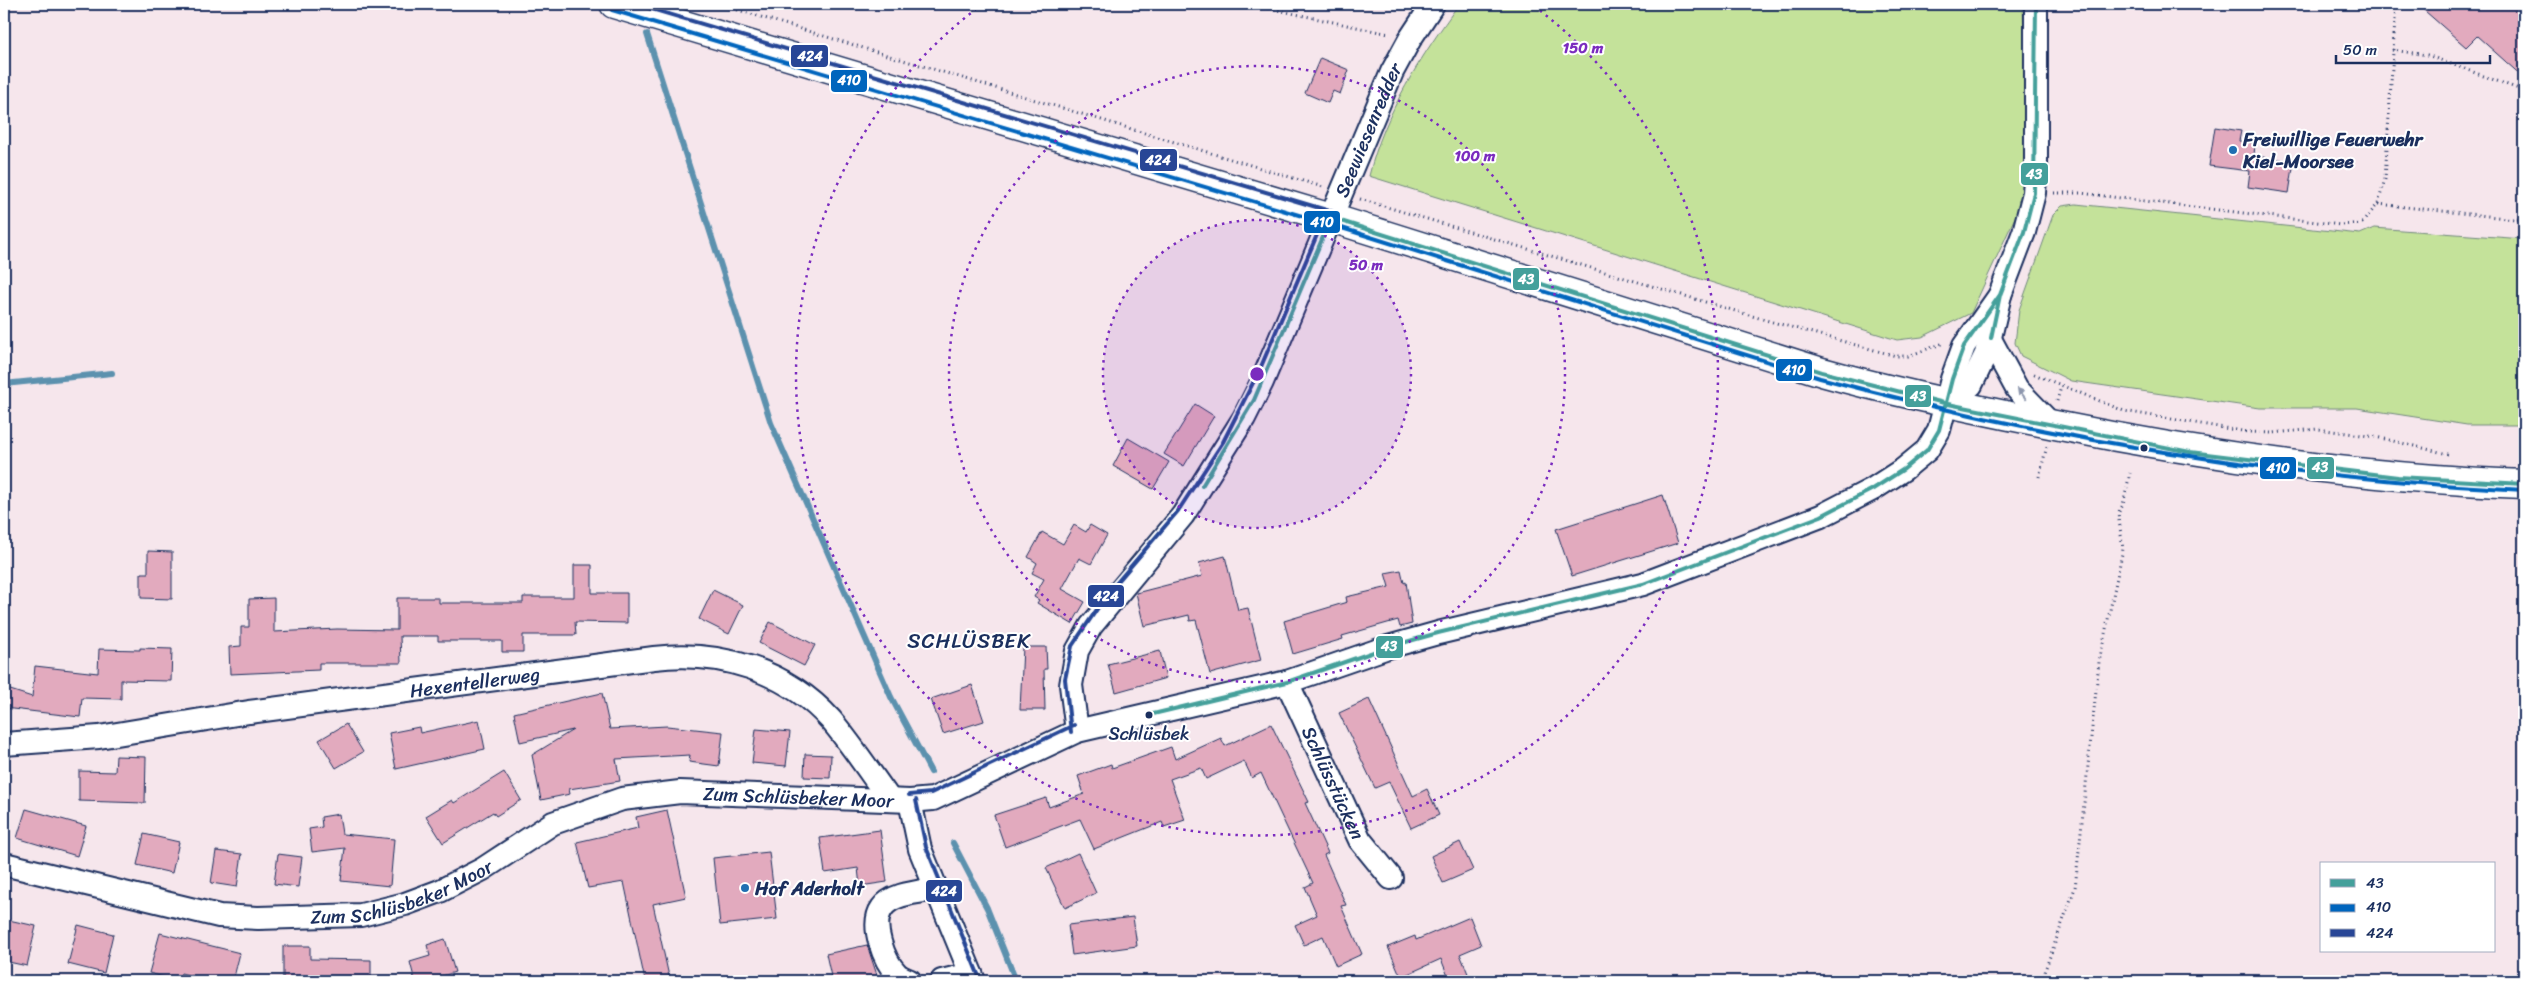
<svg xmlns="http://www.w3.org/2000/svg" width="2528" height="985" font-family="Sriracha,sans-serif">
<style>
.green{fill:#c4e29a;stroke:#70887c}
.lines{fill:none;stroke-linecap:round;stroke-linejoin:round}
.stream{stroke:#5b91ae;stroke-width:6}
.building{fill:#e2aabe;stroke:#1b2f5e}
.minor-casing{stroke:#1b2f5e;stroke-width:26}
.major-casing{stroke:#1b2f5e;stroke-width:31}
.path{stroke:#1b2f5e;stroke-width:3;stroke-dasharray:1 4;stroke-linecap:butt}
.minor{stroke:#fff;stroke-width:22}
.major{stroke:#fff;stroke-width:28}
.bus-1-casing{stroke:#fff;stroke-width:8}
.bus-2-casing{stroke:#fff;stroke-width:8}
.bus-3-casing{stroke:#fff;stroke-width:8}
.bus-1{stroke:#44a09b;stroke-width:4}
.bus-2{stroke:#0065bd;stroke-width:4}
.bus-3{stroke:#284696;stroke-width:4}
.oneway{fill:#8d97ae}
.ring{fill:none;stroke:#7b2cbf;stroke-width:2.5;stroke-dasharray:2.5 5}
.poi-dot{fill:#1f6fb2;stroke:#fff;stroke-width:2}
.bus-dot{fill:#1b2f5e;stroke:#fff;stroke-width:2}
.labels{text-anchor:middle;stroke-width:4;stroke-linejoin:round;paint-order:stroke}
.bus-label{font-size:18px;fill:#1b2f5e;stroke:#fff}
.street-label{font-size:19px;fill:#1b2f5e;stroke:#fff}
.poi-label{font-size:19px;font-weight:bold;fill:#1b2f5e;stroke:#fff;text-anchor:start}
.quarter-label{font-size:21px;letter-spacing:1px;fill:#1b2f5e;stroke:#fff}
.centre{fill:#7b2cbf;stroke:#fff;stroke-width:2.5}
.ring-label{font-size:15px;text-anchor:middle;font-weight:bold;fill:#7b2cbf;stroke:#fff;stroke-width:4;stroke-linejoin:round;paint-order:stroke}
.line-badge{stroke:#fff;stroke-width:2}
.badge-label{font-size:14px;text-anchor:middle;font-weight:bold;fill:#fff}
</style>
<rect width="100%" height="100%" fill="#f6e6ec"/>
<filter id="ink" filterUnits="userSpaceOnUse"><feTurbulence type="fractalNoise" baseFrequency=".02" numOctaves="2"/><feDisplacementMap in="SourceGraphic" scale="10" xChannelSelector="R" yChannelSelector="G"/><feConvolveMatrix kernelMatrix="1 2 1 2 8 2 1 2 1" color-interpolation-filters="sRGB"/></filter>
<g filter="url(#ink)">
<!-- green -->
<path class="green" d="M1459 4H2023L2027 152 2024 185 2016 215 1971 313 1922 337 1897 340 1369 176C1384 113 1422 55 1459 4Z
M2076 204 2360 234 2374 228 2524 239V425H2467L2357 408H2260L2071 381 2021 356 2015 343 2019 310 2053 215 2062 206Z"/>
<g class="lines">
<!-- stream -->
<path class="stream" d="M647 34 771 423 891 697 931 772
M4 384 112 373
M953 843 987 908 1016 981"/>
</g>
<!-- building -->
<path class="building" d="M2417 4H2524V78L2477 36 2466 47Z
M1320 58 1349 70 1340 94 1333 91 1328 103 1305 93Z
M2215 127 2241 131 2239 141 2255 143 2254 156 2294 161 2289 193 2248 187 2250 171 2209 166Z
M1195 404 1214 416 1184 466 1164 454Z
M1128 438 1169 462 1153 489 1113 466Z
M1663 495 1678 543 1572 576 1556 529Z
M1074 525 1086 532 1090 525 1107 535 1091 564 1079 558 1062 589 1085 602 1072 624 1037 603 1039 600 1034 597 1044 579 1032 573 1037 563 1028 557 1042 532 1063 544Z
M148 551 172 552V599L141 598V573H148Z
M1225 556 1238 610 1248 608 1261 660 1210 674 1196 620 1190 621 1189 615 1144 626 1136 593 1202 576 1199 563Z
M574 565H592V593H627V623L575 622 576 635H523V652H502V641H438V636H400L401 663H319V670L230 674 229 647 241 646V627H249V599L274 598V632L337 629 397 630V598H439V603H523V597H574Z
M1401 570 1404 583 1406 582 1412 624 1400 627 1398 620 1342 636 1343 639 1293 654 1284 621 1347 602 1346 597 1389 587 1385 573Z
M713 590 743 605 729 634 699 619Z
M770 622 815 645 804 666 759 643Z
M1023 647H1046L1047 669H1044L1045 710H1020Z
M140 648 172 649 171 681 121 680V699L82 698 80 717 4 708V688L32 697 35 666 98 673 99 649 140 650Z
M1160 651 1166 678 1116 692 1108 664Z
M972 685 984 721 943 734 931 699Z
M602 693 610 729 667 726 723 732 719 766 689 762 690 755 616 759 620 781 569 789 570 794 541 800 532 755 573 730 520 742 514 713Z
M1369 699 1413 796 1427 789 1439 815 1411 828 1389 782 1375 788 1339 713Z
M479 720 485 749 396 769 389 733 419 727 420 733Z
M346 724 363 752 336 768 319 740Z
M1271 724 1309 802 1305 803 1328 853 1324 855 1346 905 1341 906 1362 954 1336 966 1323 936 1304 945 1295 925 1317 915 1305 887 1313 883 1261 773 1252 778 1244 761 1206 779 1201 768 1170 779 1185 820 1164 827 1162 822 1094 849 1080 819 1005 847 994 815 1046 798 1049 807 1084 794 1078 776 1111 764 1112 768 1171 747 1175 759 1221 738 1225 746Z
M756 729 790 732 786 766 752 763Z
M805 754 831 755 830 778 804 777Z
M116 756 146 757 145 803 79 801V771L115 772Z
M504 772 521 800 496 816 493 812 443 843 426 816 452 800 454 803Z
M26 809 86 826 77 856 17 838Z
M667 810 686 897 653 904 670 981H645L624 882 588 888 577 842 638 828 636 817Z
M339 814 342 834 394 839 390 886 341 881 345 848 312 852 309 829 322 827 321 817Z
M880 830 887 882 860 886 858 868 825 873 820 838Z
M144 834 179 842 172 873 137 865Z
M1460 842 1473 870 1443 883 1431 856Z
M216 851 242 854 237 887 211 883Z
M769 852 777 919 720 925 713 858Z
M1078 853 1096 893 1065 908 1046 868Z
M278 854 302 857 298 887 274 884Z
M1133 917 1137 946 1072 955 1068 925Z
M1470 917 1481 945 1460 954 1471 981H1450L1441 959 1401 977 1388 947 1415 936 1416 940Z
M4 919 36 926 27 966 4 961Z
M78 925 113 934 104 973 68 964Z
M160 933 240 953 233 981H212L181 973 179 981 149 973Z
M445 939 455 972 439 977 441 981H415L410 962 430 956 427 945Z
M867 945 879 981H832L826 954Z
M283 946H310V959L371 960V981H283Z"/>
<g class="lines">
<defs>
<g id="minor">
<path d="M1991 341 2017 389 2052 425"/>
<path d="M1948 404 1971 385 1986 354 2000 295 2024 232 2034 193 2036 163V4"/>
<path id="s1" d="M1287 682 1360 840 1391 878"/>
<path id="s2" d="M1077 731 1071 685 1077 651 1091 626 1183 515 1244 418 1262 382 1392 72 1410 39 1433 4"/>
<path id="s3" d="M4 744 99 737 249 712 654 658C719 650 786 670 831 720 852 745 871 774 890 800"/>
<path d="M910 801 920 849 974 981"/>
<path id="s4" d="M4 864 219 916 258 918 361 915 405 904 440 891 483 869 553 823 622 799 680 792 910 801 933 799 1077 731 1287 682 1388 647 1438 633 1643 584 1821 516 1873 489 1904 469 1927 450 1939 430 1952 379 1964 346 2000 295"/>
<path d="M910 981C906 979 900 977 897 974 884 961 870 925 882 908 892 893 920 892 936 889"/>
<path d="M942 981 971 974"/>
</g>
<path id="major" d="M614 4 1331 218 1822 372C1897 393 1973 409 2050 424 2207 456 2364 478 2524 484"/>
</defs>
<!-- minor casing -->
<use href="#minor" class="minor-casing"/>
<!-- major casing -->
<use href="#major" class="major-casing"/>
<!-- path -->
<path class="path" d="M718 4 1323 187
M1249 4 1389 34
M2392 50 2427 55 2524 91
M2054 193H2080L2341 225 2362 223 2378 204 2385 179 2396 4
M1360 199 1769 321 1896 356H1908L1944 343
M2378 204 2524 220
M2034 374 2124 411 2248 432 2272 433 2318 429 2376 437 2448 454
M2057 401 2061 387
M2039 477 2047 446
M2041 981 2075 888 2099 662 2123 549 2118 513 2123 505 2130 473"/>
<!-- minor -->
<use href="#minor" class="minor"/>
<!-- major -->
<use href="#major" class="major"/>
<defs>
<path id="bus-1" d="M1331 218 1822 372 1948 404 2190 452 2398 477 2524 484
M1991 338 2000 295 2024 232 2034 193 2036 4
M1202 486 1254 400 1331 218
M1149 715 1287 682 1388 647 1438 633 1643 584 1821 516 1873 489 1904 469 1927 450 1939 430 1952 379 1964 346 2000 295"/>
<path id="bus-2" d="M612 10 1329 224 1820 378C2049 440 2287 478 2524 490"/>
<path id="bus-3" d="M635 4 1333 212
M1071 732 1065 679 1072 646 1108 593 1178 511 1223 442 1260 369 1325 216
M909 795 931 793 1074 725
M916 800 926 847 980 979"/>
</defs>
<!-- bus-1 casing -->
<use href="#bus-1" class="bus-1-casing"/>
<!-- bus-2 casing -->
<use href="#bus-2" class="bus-2-casing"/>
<!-- bus-3 casing -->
<use href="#bus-3" class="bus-3-casing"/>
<!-- bus-1 -->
<use href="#bus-1" class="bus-1"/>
<!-- bus-2 -->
<use href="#bus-2" class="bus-2"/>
<!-- bus-3 -->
<use href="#bus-3" class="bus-3"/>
</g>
<!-- one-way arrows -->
<defs><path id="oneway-solid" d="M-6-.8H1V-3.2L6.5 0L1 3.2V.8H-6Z" transform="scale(1.25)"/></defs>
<use class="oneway" href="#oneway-solid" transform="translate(2022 394) rotate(-129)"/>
</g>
<!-- distance rings -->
<circle cx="1257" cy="374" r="154" fill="#7b2cbf" fill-opacity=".12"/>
<g class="ring">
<circle cx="1257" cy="374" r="154"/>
<circle cx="1257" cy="374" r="308"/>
<path d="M1534 6A461 461 0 1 1 980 6"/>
</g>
<!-- markers -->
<g class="poi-dot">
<circle cx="2233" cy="150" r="5"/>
<circle cx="745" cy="888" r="5"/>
</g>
<g class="bus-dot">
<circle cx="2144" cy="448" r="4.5"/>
<circle cx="1149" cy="715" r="4.5"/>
</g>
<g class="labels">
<!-- bus labels -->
<g class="bus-label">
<text x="1149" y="740">Schlüsbek</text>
</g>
<!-- street labels -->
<g class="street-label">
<text dy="7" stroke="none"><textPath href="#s2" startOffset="682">Seewiesenredder</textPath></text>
<text dy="7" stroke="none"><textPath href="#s3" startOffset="475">Hexentellerweg</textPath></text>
<text dy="7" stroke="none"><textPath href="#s1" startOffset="111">Schlüsstücken</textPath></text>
<text dy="7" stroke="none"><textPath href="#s4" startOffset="828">Zum Schlüsbeker Moor</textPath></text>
<text dy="7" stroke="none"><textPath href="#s4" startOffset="408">Zum Schlüsbeker Moor</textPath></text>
</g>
<!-- poi labels -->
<g class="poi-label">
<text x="2243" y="146">Freiwillige Feuerwehr<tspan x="2243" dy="22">Kiel-Moorsee</tspan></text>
<text x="755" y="895">Hof Aderholt</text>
</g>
<!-- quarter labels -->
<g class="quarter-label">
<text x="969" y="648">SCHLÜSBEK</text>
</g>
</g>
<circle cx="1257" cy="374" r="8" class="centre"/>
<g class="ring-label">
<text x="1583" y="53">150 m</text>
<text x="1475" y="161">100 m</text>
<text x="1366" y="270">50 m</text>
</g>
<g class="line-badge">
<rect x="790" y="44" width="39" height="24" rx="5" fill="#284696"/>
<rect x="830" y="69" width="38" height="24" rx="5" fill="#0065bd"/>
<rect x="1139" y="148" width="39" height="24" rx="5" fill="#284696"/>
<rect x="2020" y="162" width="29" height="24" rx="5" fill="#44a09b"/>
<rect x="1303" y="210" width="38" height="24" rx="5" fill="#0065bd"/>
<rect x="1512" y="267" width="28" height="24" rx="5" fill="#44a09b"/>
<rect x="1775" y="358" width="38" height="24" rx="5" fill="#0065bd"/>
<rect x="1904" y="384" width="28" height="24" rx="5" fill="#44a09b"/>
<rect x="2306" y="456" width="29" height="24" rx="5" fill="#44a09b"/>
<rect x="2259" y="456" width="38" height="24" rx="5" fill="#0065bd"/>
<rect x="1087" y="584" width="38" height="24" rx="5" fill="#284696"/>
<rect x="1375" y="635" width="29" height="24" rx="5" fill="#44a09b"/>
<rect x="925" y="879" width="38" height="24" rx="5" fill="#284696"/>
</g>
<g class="badge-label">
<text x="810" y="61">424</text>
<text x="849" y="85">410</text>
<text x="1158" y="165">424</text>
<text x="2034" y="179">43</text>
<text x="1322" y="227">410</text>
<text x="1526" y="284">43</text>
<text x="1794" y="375">410</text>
<text x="1918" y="401">43</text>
<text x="2320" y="472">43</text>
<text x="2278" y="473">410</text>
<text x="1106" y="601">424</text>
<text x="1389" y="651">43</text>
<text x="944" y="896">424</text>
</g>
<!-- margin -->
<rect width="2528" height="985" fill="none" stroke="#fff" stroke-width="20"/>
<rect x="10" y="10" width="2508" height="965" fill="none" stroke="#1b2f5e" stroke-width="2" filter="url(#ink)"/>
<!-- legend -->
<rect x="2320" y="862" width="175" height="90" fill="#ffffff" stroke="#a4acbf"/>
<rect x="2330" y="879" width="25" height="8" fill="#44a09b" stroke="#a4acbf"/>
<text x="2366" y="888" font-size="15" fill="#1b2f5e">43</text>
<rect x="2330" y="904" width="25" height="8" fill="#0065bd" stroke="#a4acbf"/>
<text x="2366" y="912" font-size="15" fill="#1b2f5e">410</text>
<rect x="2330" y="929" width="25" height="8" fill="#284696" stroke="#a4acbf"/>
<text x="2366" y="938" font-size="15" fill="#1b2f5e">424</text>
<!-- scale -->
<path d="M2336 55v8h154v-8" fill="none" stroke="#1b2f5e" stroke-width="2.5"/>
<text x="2343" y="55" font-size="15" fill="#1b2f5e" stroke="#ffffff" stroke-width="4" paint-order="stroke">50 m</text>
</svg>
